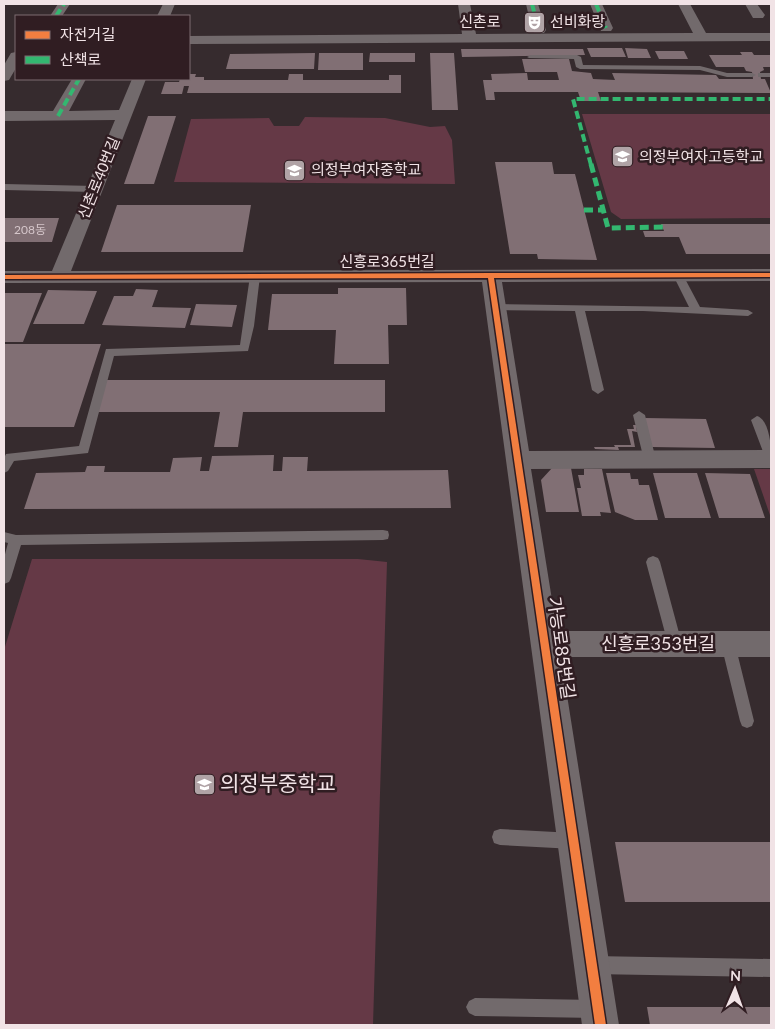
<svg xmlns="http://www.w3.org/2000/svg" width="775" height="1029" font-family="Lato,'Noto Sans KR',sans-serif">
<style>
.green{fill:#653946}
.building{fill:#816f74}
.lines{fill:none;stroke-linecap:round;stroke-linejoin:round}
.lane{fill:#726a6c;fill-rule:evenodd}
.street{fill:#726a6c;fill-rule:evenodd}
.quiet-far1{stroke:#33b770;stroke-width:4;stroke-dasharray:8 4;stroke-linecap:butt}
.quiet{stroke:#33b770;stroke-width:5;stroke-dasharray:9 5;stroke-linecap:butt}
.cycleway-casing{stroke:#301d22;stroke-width:3}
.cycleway{fill:#f27e40;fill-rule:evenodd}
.labels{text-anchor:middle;stroke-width:5;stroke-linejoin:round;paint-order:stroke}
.far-number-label{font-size:12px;fill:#d5c6ca}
.far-street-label{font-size:15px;fill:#f1e3e6;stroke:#301d22}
.far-poi-label{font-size:15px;fill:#f1e3e6;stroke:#301d22;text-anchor:start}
.street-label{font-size:18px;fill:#f1e3e6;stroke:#301d22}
.near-poi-label{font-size:21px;fill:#f1e3e6;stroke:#301d22;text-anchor:start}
</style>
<rect width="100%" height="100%" fill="#362b2e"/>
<!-- green -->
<path class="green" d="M582 114H771V218L621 219 611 212Z
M305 117 385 118 430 127 445 126 452 140 455 184 174 182 191 119 269 118 274 126H299Z
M754 469H771V518Z
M32 559H358L387 562 373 1025H4V650Z"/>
<!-- building -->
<path class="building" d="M587 48H622L626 57H591Z
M625 48 647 49 651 58H628Z
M461 49H583L585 55 462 57Z
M655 51H684L688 59H659Z
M740 52H752L754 55H771V67H763L764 70 760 72 761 79H765L771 93 598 92 601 101H581L578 92H494L495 100H486L483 80H492L491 74 527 73 528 80H559L557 72H525L522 59H569L572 71 591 73 593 79 615 80 612 73 716 75 719 79H753L752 72 746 71 744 67H716L709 55H742Z
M315 53 314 69H226L230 54Z
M319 53H363V70H318Z
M370 53H415V62H369Z
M430 53H454L458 110H432Z
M189 74H196L195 77H204V80H288L289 74H303V80H389V75H401V93H187L189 86H184L182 94H161L165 82H179L180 79H189Z
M148 116H176L154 184H124Z
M495 162H552L554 174H575L597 260 538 259 537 254H510Z
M117 205H251L243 252H101Z
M4 218H59L52 242H4Z
M661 224H771V254H686L679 237H645L643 231H664Z
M338 288H406L407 325H388L389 364H334L336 330H268L272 294H338Z
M136 289 158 290 152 307 191 308 185 328 102 325 114 296H133Z
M48 290 97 291 84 324H33Z
M4 293H42L23 342H4Z
M196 304 237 305 232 327 190 325Z
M4 344H101L74 427H4Z
M106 380H385V412H243L238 447H214L220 412H96Z
M645 418 706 419 715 448 652 447Z
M633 425H636L637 432 632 431 635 447H618L619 450 595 449 594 447H615L614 445H631L627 429H634Z
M274 455 273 471H282L283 457H308L307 471 448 470 451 508 24 509 36 473 85 472 87 466H105L104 472H170L173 458 202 457 200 471H209L212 456Z
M552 468H571L579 512H546L541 480Z
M584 469H602L611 513 600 512 601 516H582L577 488H581L578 475H584Z
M606 473H630L631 479H638L639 485H649L658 520H635L615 512Z
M653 473H697L711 518H665Z
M705 473 750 474 765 518H719Z
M615 842H771V902H625Z
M647 1007H771V1025H650Z"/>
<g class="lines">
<!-- lane -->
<path class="lane" d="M531 55H577L581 57 583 65 700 66 727 73H752L756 75 752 77H727L700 70 580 69 576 67 574 59 529 58 527 57Z
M758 73H771V77H758Z
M4 184 95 186 99 189 95 192 4 190Z
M678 272 683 275 700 307 748 310 753 313 748 316 643 311H585L604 390 598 394 592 390 575 311 496 310 491 307 496 304 689 307 673 275Z
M255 273 260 276 254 326 248 351 114 356 88 453 14 461 8 471 4 473V458L6 454 79 446 106 349 240 345 250 276Z
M639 411 645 415 656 460 654 463H646L644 460 633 415Z
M757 416C770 420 772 450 771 462L765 457 751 420Z
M383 530 388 531 389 535 388 539 383 540 21 545 11 578 9 582 4 584V558L8 543 4 542V532L16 535Z
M653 556 658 558 660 562 682 644 680 649 675 650 670 649 668 644 646 562 648 558Z
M728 638 733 639 735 644 754 721 752 726 747 728 742 726 740 721 721 644 723 639Z
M500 829 574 833 580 835 582 841 580 847 574 849 500 845 494 843 492 837 494 831Z
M592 956 771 959V977L592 974 586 971 583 965 586 959Z
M475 998 596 1000 602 1003 605 1009 602 1015 596 1018 475 1016 469 1013 466 1007 469 1001Z"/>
<!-- street -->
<path class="street" d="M58 4H70L62 16H50Z
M163 4H175L170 16H157Z
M458 4H470L476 34 693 33 678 4H690L706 33H771V41L189 44V36L462 34Z
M526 4H538L546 30 544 33H534L532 30Z
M590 4H602L613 28 611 31H601Z
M745 4H757L765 15 763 18H753Z
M16 52V68L9 80 4 81V65L11 53Z
M72 79H86L69 111 119 110 132 79H146L71 271 771 269V281L502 282 529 451 771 450V468L531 469 557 631H771V657H561L619 1025H582L482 282 4 283V271H52L115 120 4 121V111H53Z"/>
<!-- quiet-far1 -->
<path class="quiet-far1" d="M532 4 539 30
M596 4 606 28
M56 16 64 4
M58 116 79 79
M591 165 573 99H771"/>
<!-- quiet -->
<path class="quiet" d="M591 164 608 228 663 227
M584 210H603"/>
<defs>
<path id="cycleway" d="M491 273H771V277L494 278 606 1025H595L488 278 4 279V275Z"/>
</defs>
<!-- cycleway casing -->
<use href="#cycleway" class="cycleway-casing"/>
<!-- cycleway -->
<use href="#cycleway" class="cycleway"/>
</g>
<!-- icons -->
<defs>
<symbol id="theatre-square" viewBox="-11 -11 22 22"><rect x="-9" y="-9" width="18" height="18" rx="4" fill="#b0a3a6" stroke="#301d22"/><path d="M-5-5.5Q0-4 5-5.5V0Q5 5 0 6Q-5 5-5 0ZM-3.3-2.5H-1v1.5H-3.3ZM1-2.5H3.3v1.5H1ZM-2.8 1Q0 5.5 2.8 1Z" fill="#fff"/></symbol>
<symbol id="school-square" viewBox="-11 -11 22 22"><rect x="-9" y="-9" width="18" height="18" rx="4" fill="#b0a3a6" stroke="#301d22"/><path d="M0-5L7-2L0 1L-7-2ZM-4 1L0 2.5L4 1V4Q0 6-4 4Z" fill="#fff"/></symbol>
</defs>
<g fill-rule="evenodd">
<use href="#theatre-square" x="522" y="10" width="25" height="25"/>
<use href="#school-square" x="610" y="144" width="25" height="25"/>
<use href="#school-square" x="282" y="158" width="25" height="25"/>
<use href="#school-square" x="192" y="772" width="25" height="25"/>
</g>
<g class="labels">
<!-- far-number labels -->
<g class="far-number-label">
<text x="30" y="234">208동</text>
</g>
<!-- far-street labels -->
<g class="far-street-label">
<text x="480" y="27">신촌로</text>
<text transform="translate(99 178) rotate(-68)" y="5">신촌로40번길</text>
<text x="387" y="267">신흥로365번길</text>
</g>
<!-- far-poi labels -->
<g class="far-poi-label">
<text x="550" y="27">선비화랑</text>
<text x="639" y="162">의정부여자고등학교</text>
<text x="311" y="175">의정부여자중학교</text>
</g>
<!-- street labels -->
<g class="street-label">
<text x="658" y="650">신흥로353번길</text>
<text transform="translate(561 648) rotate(82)" y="6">가능로85번길</text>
</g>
<!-- near-poi labels -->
<g class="near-poi-label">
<text x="220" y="791">의정부중학교</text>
</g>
</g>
<!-- border -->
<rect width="775" height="1029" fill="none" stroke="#f1e3e6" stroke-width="10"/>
<!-- legend -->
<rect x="15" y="15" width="175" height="65" fill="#301d22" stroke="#7d6c70"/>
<rect x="25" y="31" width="25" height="8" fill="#f27e40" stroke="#7d6c70"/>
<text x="60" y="40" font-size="15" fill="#f1e3e6">자전거길</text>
<rect x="25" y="56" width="25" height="8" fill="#33b770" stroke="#7d6c70"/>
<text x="60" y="65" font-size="15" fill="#f1e3e6">산책로</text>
<!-- north arrow -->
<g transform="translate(735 989) rotate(2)" stroke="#301d22" stroke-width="4" paint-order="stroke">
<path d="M0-4L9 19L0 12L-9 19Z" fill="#f1e3e6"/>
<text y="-8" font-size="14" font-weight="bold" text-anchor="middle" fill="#f1e3e6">N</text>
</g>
</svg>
